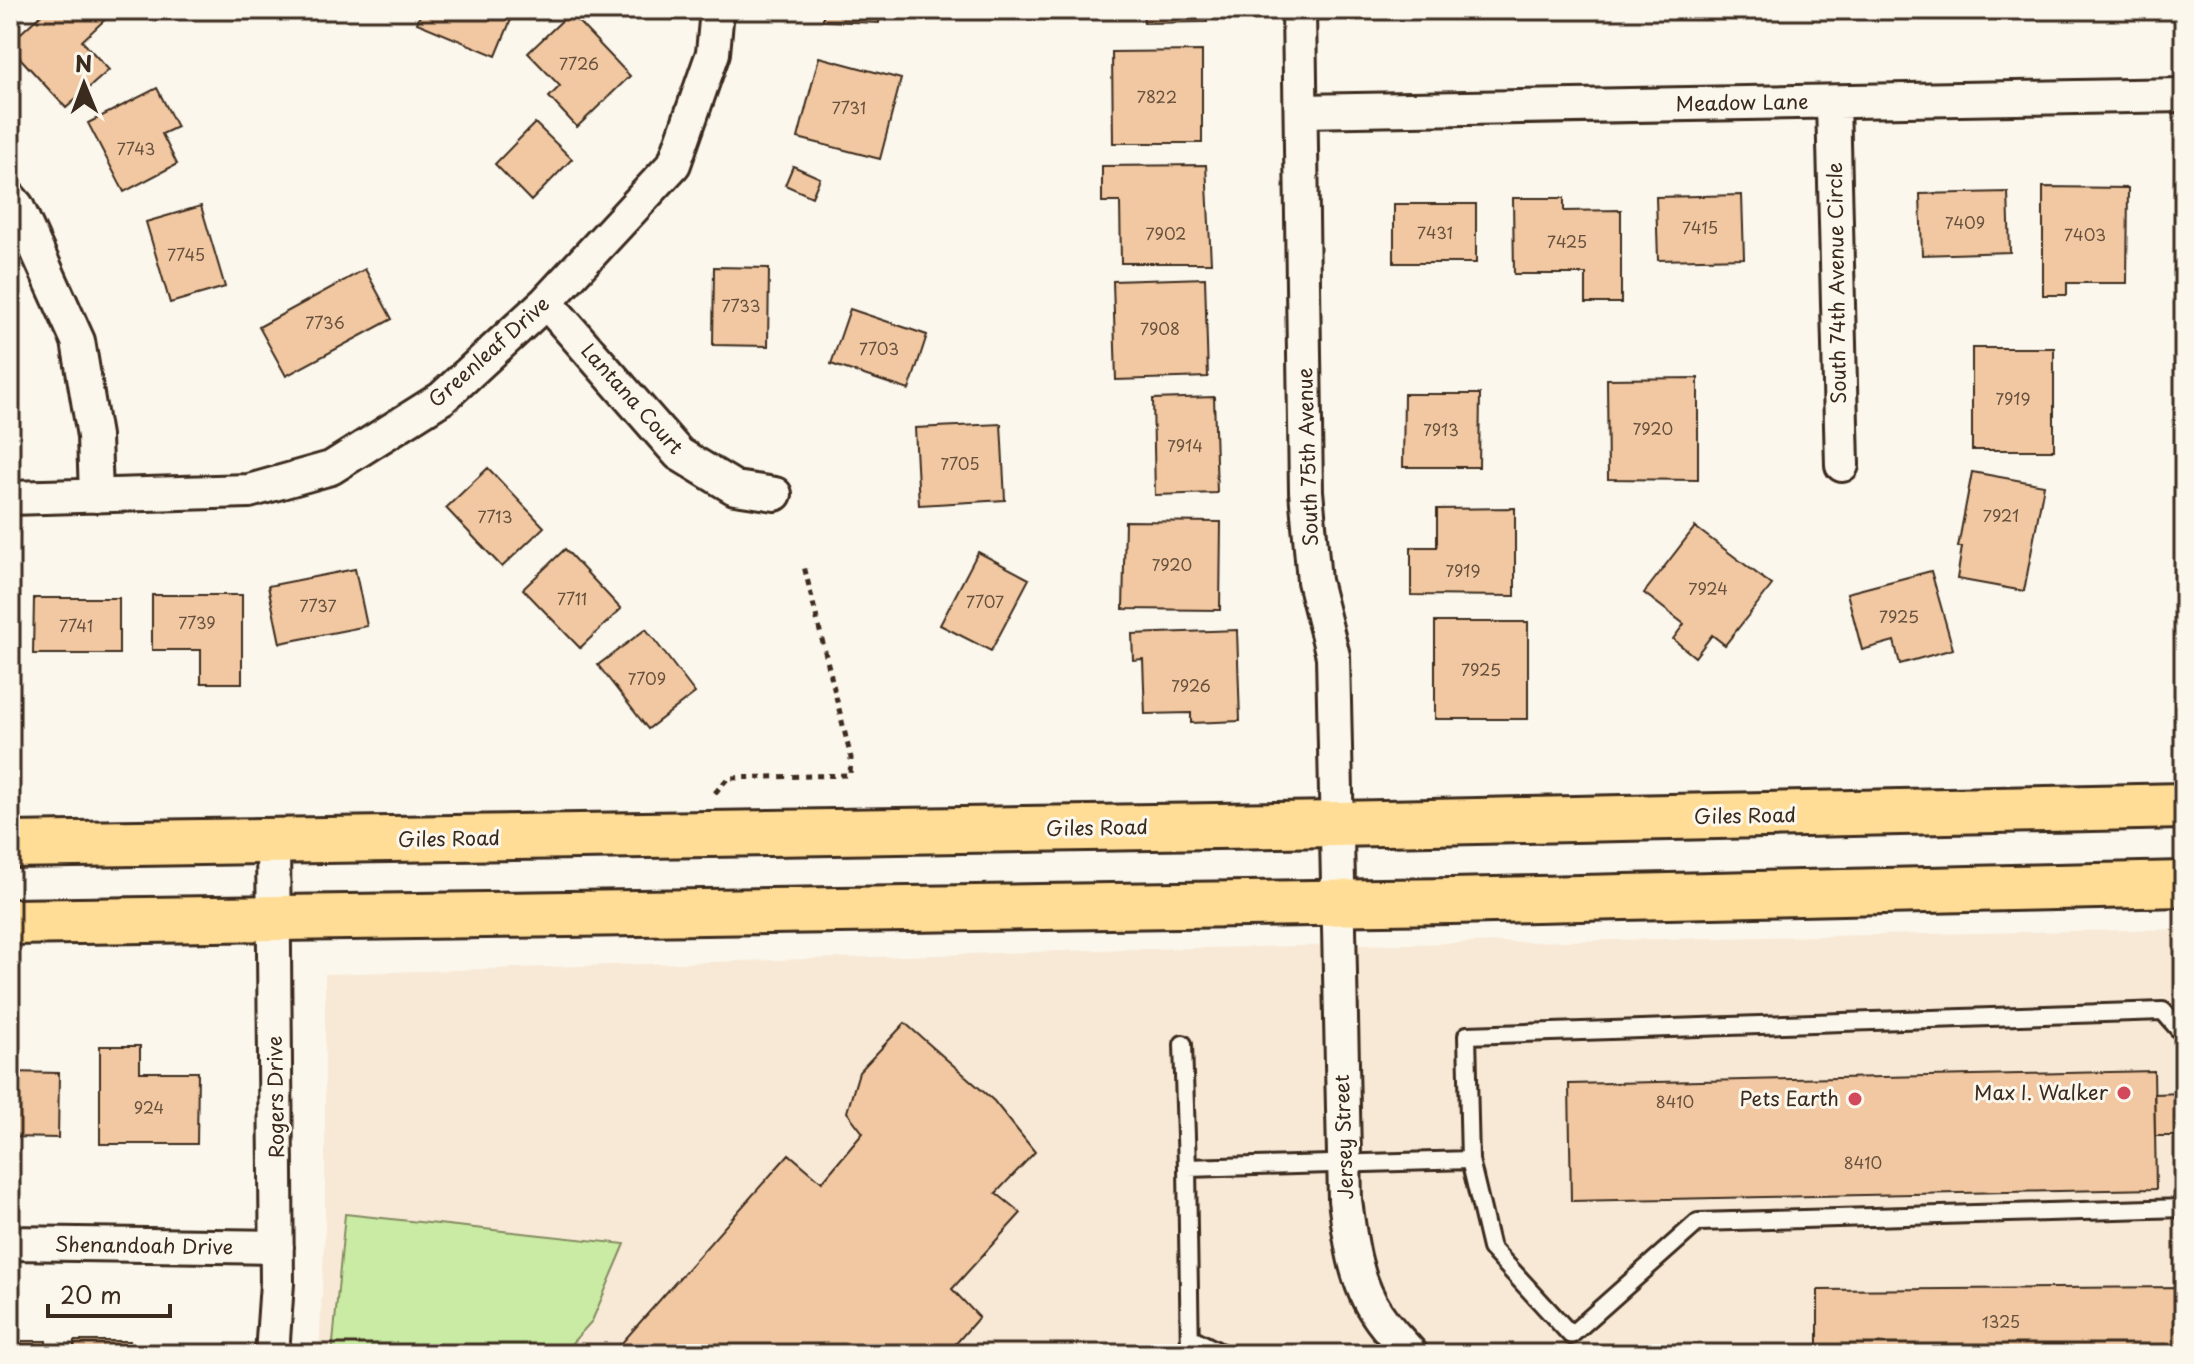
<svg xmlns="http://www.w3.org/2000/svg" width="2194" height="1364" font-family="'Playpen Sans',sans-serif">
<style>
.built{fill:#f8e9d6}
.green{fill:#caeba3;stroke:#828a60;stroke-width:2}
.building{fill:#f1c8a1;stroke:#3b2a1e;stroke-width:2}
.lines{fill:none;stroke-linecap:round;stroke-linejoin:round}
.service-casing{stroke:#3b2a1e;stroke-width:22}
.minor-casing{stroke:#3b2a1e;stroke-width:38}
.primary-casing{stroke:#3b2a1e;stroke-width:50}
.path{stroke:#3b2a1e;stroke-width:5;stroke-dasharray:6 6;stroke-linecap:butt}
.service{stroke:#fbf7ec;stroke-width:16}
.minor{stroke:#fbf7ec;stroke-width:32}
.primary{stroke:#ffdd96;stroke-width:44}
.poi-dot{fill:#d1495b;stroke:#fbf7ec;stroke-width:3}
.labels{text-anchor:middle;stroke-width:6;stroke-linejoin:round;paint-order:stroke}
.number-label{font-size:16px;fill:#68523f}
.street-label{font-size:20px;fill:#3b2a1e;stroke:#fbf7ec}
.poi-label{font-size:20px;fill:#3b2a1e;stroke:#fbf7ec;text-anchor:end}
</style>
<rect width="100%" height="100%" fill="#fbf7ec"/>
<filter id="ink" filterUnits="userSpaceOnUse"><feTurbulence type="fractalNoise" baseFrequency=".0125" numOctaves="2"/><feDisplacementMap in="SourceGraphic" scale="16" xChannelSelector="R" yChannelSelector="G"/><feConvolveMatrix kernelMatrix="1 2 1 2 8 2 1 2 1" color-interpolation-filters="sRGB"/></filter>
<g filter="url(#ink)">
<!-- built -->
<path class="built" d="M2184 929V1354H319L325 1226V974L1093 950Z"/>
<!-- green -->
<path class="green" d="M345 1214 625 1244 592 1321 562 1354H332Z"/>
<!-- building -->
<path class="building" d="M46 10 113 12 82 41 109 70 66 108 10 47V43Z
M422 10H515L496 56 417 23Z
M823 10H880L879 23 823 21Z
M1143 10H1207V22L1144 23Z
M1424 10H1473L1474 16 1425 18Z
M1499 10H1613V13Z
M1637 10H1747V12Z
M570 13 630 76 577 127 549 97 560 86 528 53Z
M1202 51V143H1113L1112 52Z
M819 57 901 79 880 159 798 138Z
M157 88 177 127 162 134 177 164 124 192 88 123Z
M535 123 572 159 531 201 495 164Z
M1206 165 1211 263H1121L1120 202H1102V166Z
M793 166 820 178 812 197 785 185Z
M2043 187 2128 188 2127 283H2067V295H2043Z
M2008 192 2010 252 1922 255 1920 194Z
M1742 195 1744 258 1658 260 1656 197Z
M1513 198H1564V211L1621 210V303H1586V274H1514Z
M1394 204H1476V263H1394Z
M201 206 225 287 170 303 146 222Z
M714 267 769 268 768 346 713 345Z
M365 269 392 319 286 376 259 327Z
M1205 278 1208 377 1116 380 1113 281Z
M850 309 927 335 909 390 831 364Z
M1972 348H2054V450H1972Z
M1698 378V480L1608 479 1607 379Z
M1404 394H1480L1479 467H1403Z
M1214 397 1217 493 1155 495 1153 399Z
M1001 424 1005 500 919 505 915 428Z
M488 468 544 527 502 567 446 508Z
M1972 472 2044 485 2024 591 1957 579 1962 547H1958Z
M1515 508V596L1411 595V547H1437V509Z
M1125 521 1221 522 1220 610 1123 609Z
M1695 527 1772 585 1725 645 1712 635 1695 657 1673 639 1684 624 1644 593Z
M565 549 621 609 580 648 523 589Z
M978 552 1029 579 991 651 940 625Z
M355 569 367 626 280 643 268 586Z
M1931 571 1953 649 1900 664 1894 641 1862 650 1847 593Z
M152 595H242V683H201V650H152Z
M34 598H119V654H33Z
M1435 622H1528V719H1435Z
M646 629 695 693 648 729 598 665Z
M1237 630 1240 721 1191 723V713L1145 714 1143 659 1133 660 1132 634Z
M905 1023 994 1101 1035 1152 996 1193 1021 1213 952 1289 979 1317 947 1354H612L789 1154 822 1182 863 1133 847 1112 859 1072Z
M100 1046H140V1072H198L197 1144H100Z
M2154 1071 2156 1189 1571 1201 1569 1084Z
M10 1072 59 1073 58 1138 10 1137Z
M2184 1093V1136H2155L2154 1094Z
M2184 1287V1354H1818V1290Z
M10 1341H46V1354H10Z
M74 1341H130V1354H74Z"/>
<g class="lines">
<defs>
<path id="service" d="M1183 1044 1187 1168 1470 1160 1467 1035 2163 1011 2184 1035
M1470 1160 1491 1248 1571 1335 1698 1222 2184 1208
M1187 1168 1190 1354
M1190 1337 1223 1354"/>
<path id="minor" d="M1299 10 1306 491 1314 581 1333 656 1345 1200C1350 1238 1355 1283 1378 1315 1387 1329 1400 1341 1411 1354
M1833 102 1842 465
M1301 111 2184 95
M10 198 17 206 78 341 94 436 96 496
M546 302 679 454 735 488 775 494
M10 498 249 491 331 468 442 398 546 302 674 164 713 53 717 10
M10 1243 277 1247
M272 1354 277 1283 273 841"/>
<path id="primary" d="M10 845 1337 824 2184 806
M10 922 1452 901 2184 884"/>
</defs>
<!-- service casing -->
<use href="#service" class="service-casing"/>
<!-- minor casing -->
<use href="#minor" class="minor-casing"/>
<!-- primary casing -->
<use href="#primary" class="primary-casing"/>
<!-- path -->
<path class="path" d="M715 793 728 778 850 775 851 758 804 566"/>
<!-- service -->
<use href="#service" class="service"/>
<!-- minor -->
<use href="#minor" class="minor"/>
<!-- primary -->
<use href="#primary" class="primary"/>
</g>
</g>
<!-- markers -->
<g class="poi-dot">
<circle cx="2124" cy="1093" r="8"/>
<circle cx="1855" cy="1099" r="8"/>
</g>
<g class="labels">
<!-- number labels -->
<g class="number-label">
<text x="579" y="70">7726</text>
<text x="1157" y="103">7822</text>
<text x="849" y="114">7731</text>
<text x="136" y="155">7743</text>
<text x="1965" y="229">7409</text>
<text x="1700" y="234">7415</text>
<text x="1435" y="239">7431</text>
<text x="1166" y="240">7902</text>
<text x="2085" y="241">7403</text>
<text x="1567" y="248">7425</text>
<text x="186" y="261">7745</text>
<text x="741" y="312">7733</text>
<text x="325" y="329">7736</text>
<text x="1160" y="335">7908</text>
<text x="879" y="355">7703</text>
<text x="2013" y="405">7919</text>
<text x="1653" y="435">7920</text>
<text x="1441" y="436">7913</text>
<text x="1185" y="452">7914</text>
<text x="960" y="470">7705</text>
<text x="2001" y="522">7921</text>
<text x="495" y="523">7713</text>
<text x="1172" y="571">7920</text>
<text x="1463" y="577">7919</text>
<text x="1708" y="595">7924</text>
<text x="572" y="605">7711</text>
<text x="985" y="608">7707</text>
<text x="318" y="612">7737</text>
<text x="1899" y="623">7925</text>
<text x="197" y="629">7739</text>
<text x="76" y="632">7741</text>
<text x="1481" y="676">7925</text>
<text x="647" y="685">7709</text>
<text x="1191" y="692">7926</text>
<text x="1675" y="1108">8410</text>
<text x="149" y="1114">924</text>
<text x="1863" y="1169">8410</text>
<text x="2001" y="1328">1325</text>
</g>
<!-- street labels -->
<g class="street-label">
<text transform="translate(1742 103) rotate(-1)" y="7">Meadow Lane</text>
<text transform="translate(1837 283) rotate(-91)" y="7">South 74th Avenue Circle</text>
<text transform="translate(489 352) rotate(-42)" y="7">Greenleaf Drive</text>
<text transform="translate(632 399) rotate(48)" y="7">Lantana Court</text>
<text transform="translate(1308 457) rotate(-92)" y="7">South 75th Avenue</text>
<text transform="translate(1745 816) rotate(-1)" y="7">Giles Road</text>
<text transform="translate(1097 828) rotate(-1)" y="7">Giles Road</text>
<text transform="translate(449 839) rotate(-1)" y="7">Giles Road</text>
<text transform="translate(276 1097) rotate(-91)" y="7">Rogers Drive</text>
<text transform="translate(1344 1137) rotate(-92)" y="7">Jersey Street</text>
<text transform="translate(144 1246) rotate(1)" y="7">Shenandoah Drive</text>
</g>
<!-- poi labels -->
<g class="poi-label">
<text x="2108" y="1100">Max I. Walker</text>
<text x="1839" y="1106">Pets Earth</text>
</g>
</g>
<!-- margin -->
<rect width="2194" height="1364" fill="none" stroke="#fbf7ec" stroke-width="40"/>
<rect x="20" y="20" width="2154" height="1324" fill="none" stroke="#3b2a1e" stroke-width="3" filter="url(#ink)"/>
<!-- north arrow -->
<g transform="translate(84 84) rotate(359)" stroke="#fbf7ec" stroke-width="6" paint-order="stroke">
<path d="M0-6L14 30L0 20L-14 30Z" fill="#3b2a1e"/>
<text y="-12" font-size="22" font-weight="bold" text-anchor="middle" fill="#3b2a1e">N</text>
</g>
<!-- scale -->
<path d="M48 1304v12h122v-12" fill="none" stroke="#3b2a1e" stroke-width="4"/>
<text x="60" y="1304" font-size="24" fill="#3b2a1e" stroke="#fbf7ec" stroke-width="6" paint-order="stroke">20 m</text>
</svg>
